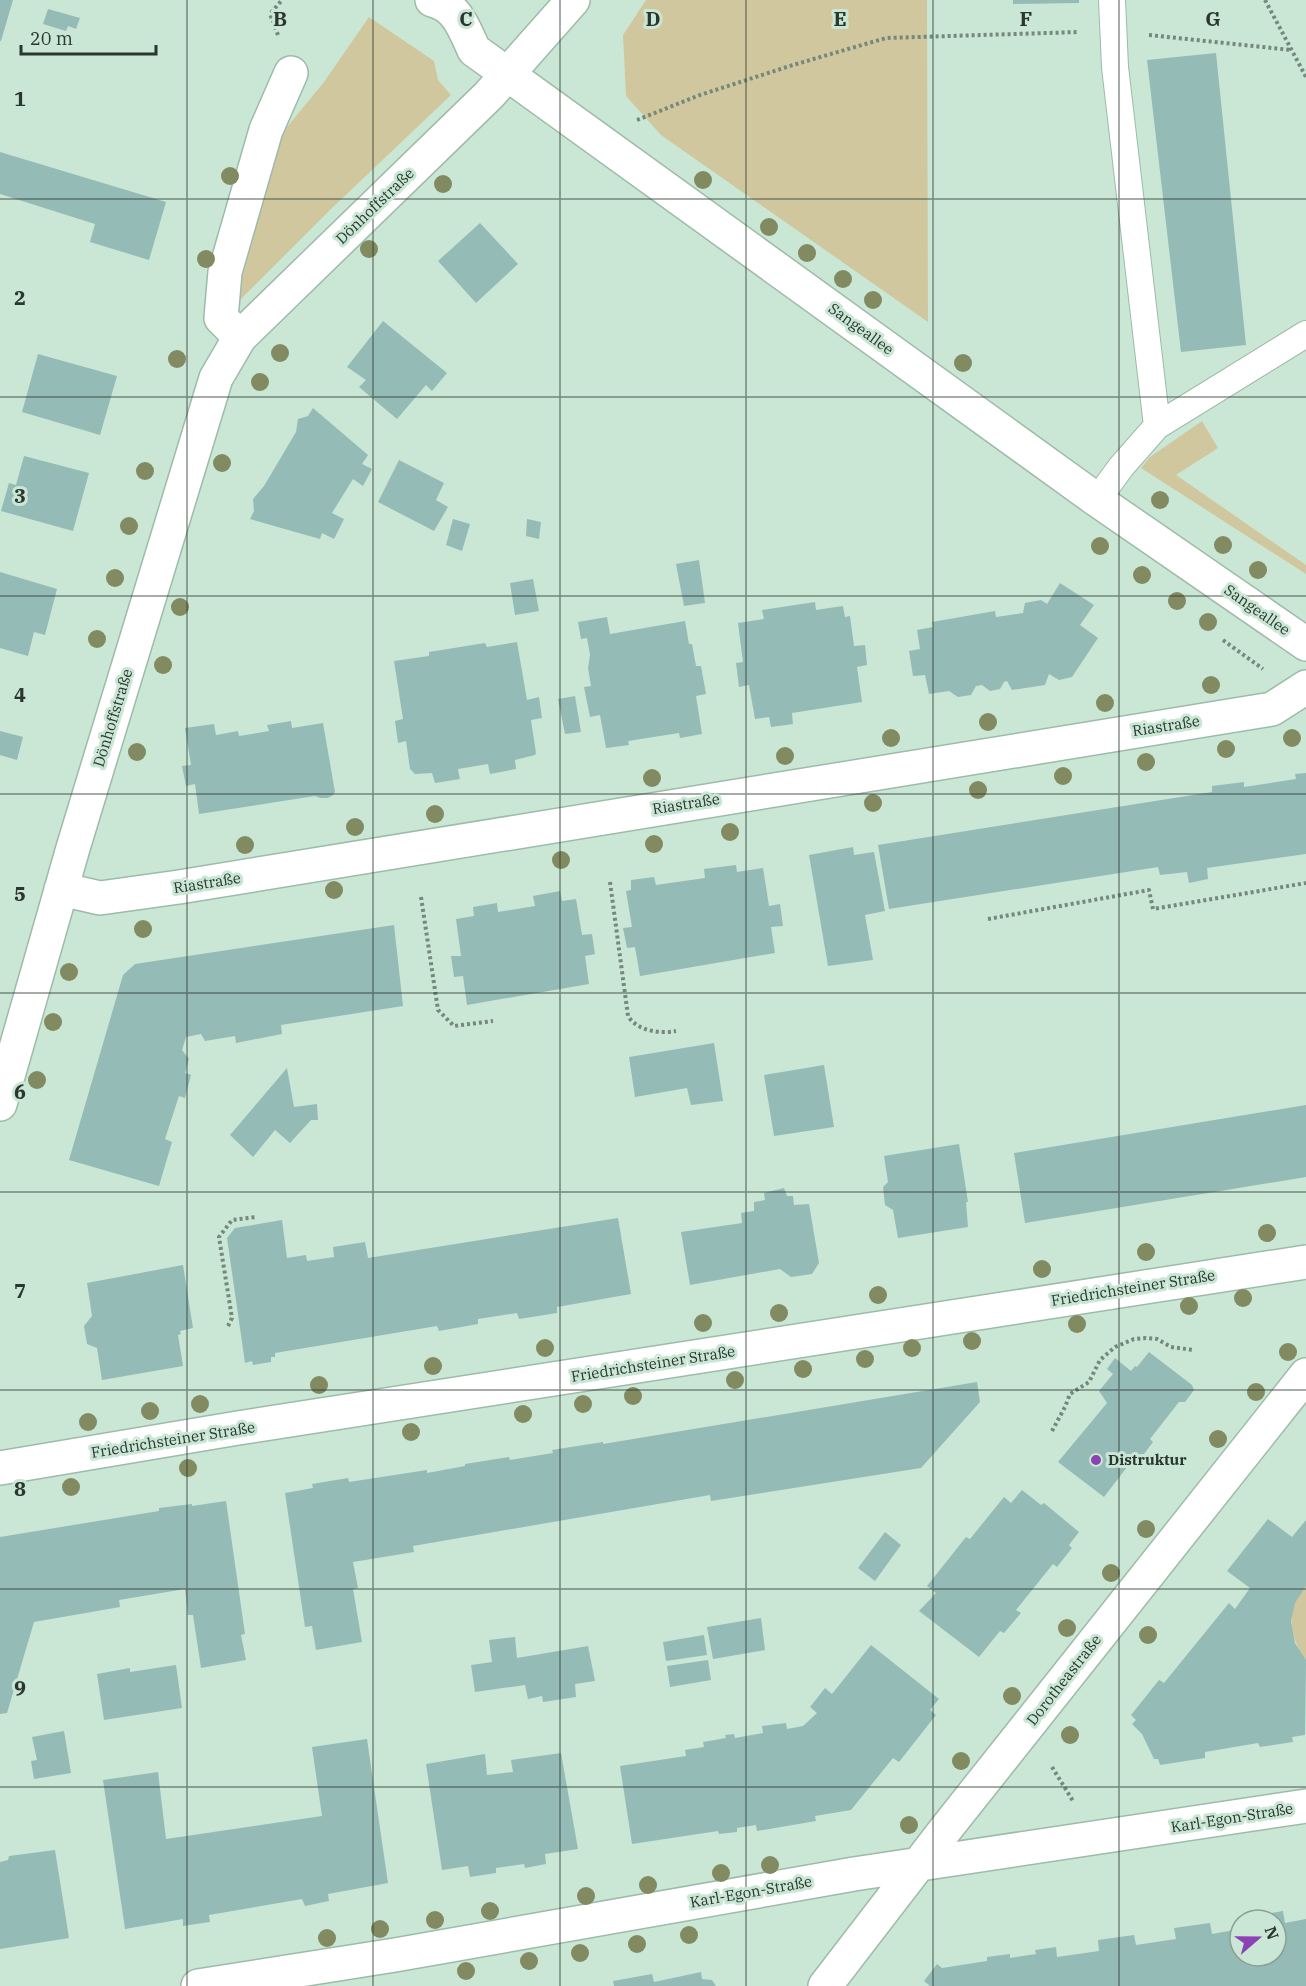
<svg xmlns="http://www.w3.org/2000/svg" width="1306" height="1986" font-family="'IBM Plex Serif',serif">
<style>
.green{fill:#d1c79e}
.building{fill:#95bbb7}
.lines{fill:none;stroke-linecap:round;stroke-linejoin:round}
.lane-casing{stroke:#9ebba9;stroke-width:28}
.street-casing{stroke:#9ebba9;stroke-width:36}
.path{stroke:#75887c;stroke-width:4;stroke-dasharray:3 3;stroke-linecap:butt}
.lane{stroke:#fff;stroke-width:26}
.street{stroke:#fff;stroke-width:33}
.tree{fill:#828a62}
.grid{fill:none;stroke:#2b362f;stroke-width:1.5;stroke-opacity:0.55}
.poi-dot{fill:#8b42b4;stroke:#c9e7d4;stroke-width:2}
.labels{text-anchor:middle;stroke-width:6;stroke-linejoin:round;paint-order:stroke}
.street-label{font-size:15px;fill:#2b362f;stroke:#c9e7d4}
.poi-label{font-size:15px;font-weight:bold;fill:#2b362f;stroke:#c9e7d4;text-anchor:start}
.grid-label{font-size:20px;text-anchor:middle;font-weight:bold;fill:#2b362f;stroke:#c9e7d4;stroke-width:6;stroke-linejoin:round;paint-order:stroke}
</style>
<rect width="100%" height="100%" fill="#c9e7d4"/>
<!-- green -->
<path class="green" d="M646 0H927L928 322 661 135 626 96 623 35Z
M369 17 434 61 438 80 451 95 331 209 240 300 234 291 278 138 324 82Z
M1202 421 1218 448 1176 475 1306 565V574L1141 468 1150 457Z
M1306 1586V1660C1289 1638 1285 1607 1306 1586Z"/>
<!-- building -->
<path class="building" d="M0 0H13L1 41H0Z
M1013 0H1079V3L1013 4Z
M48 9 80 18 76 29 68 26 66 31 43 24Z
M1216 53 1246 345 1181 352 1147 60Z
M0 152 166 202 149 260 90 242 95 224 0 194Z
M480 223 518 264 476 303 438 261Z
M383 321 447 373 432 391 426 385 397 419 359 387 366 380 347 367Z
M38 354 117 376 100 435 22 412Z
M313 408 368 455 362 464 372 469 363 486 353 479 332 513 344 519 334 539 322 533 320 539 250 519 254 511 253 499 264 486 296 432 298 419 308 416Z
M24 456 89 473 73 531 1 511 9 483 16 485Z
M399 460 444 483 436 500 448 507 434 531 378 502Z
M453 519 470 524 462 551 446 545Z
M527 519 541 522 539 539 526 536Z
M699 560 705 603 684 606 676 564Z
M0 572 57 589 45 635 34 632 28 656 0 648Z
M533 579 539 611 515 615 510 583Z
M1060 583 1094 605 1080 625 1098 638 1072 677 1059 680 1049 674 1045 685 1012 690 1007 681 1004 682 1000 689 990 691 982 685 976 686 971 695 958 697 949 691 929 694 925 675 913 676 909 651 920 649 917 630 933 627 932 622 995 611 996 617 1023 613 1025 603 1041 600 1047 604Z
M815 602 816 610 843 606 845 617 850 616 854 646 865 645 867 665 857 667 862 702 792 713 793 724 771 727 769 717 755 719 749 685 739 687 736 663 743 662 738 623 764 619 762 610Z
M607 617 610 634 685 621 689 644H692L696 666H701L706 694 696 696 702 734 680 738 679 733 628 741 629 745 606 748 600 715 590 717 584 687 591 686 588 668 590 655 587 638 581 639 578 622Z
M517 642 527 700 539 697 542 718 531 720 536 753 535 755 515 760 516 769 490 774 488 764 458 769 460 779 435 783 432 773 415 774 410 769 406 741 398 743 395 721 403 719 394 661 429 656V652L485 643 487 647Z
M575 696 581 732 565 734 558 699Z
M291 721 292 728 323 723 335 792 333 795 328 798H320L315 796 199 814 195 784 186 786 182 766 191 765 185 728 214 724 216 735 238 731 239 736 269 731 267 725Z
M0 731 23 737 17 760 0 755Z
M1306 773V854L1207 868 1208 879 1189 883 1187 872 1160 875 1158 867 889 909 878 845 1212 792V786L1244 782V787L1296 779 1295 774Z
M853 847 854 855 874 852 885 911 865 915 873 960 828 966 809 855Z
M736 865 737 872 763 868 769 906 780 904 783 926 771 927 775 953 640 976 635 947 627 948 623 928 632 927 626 891 631 890V880L654 877 656 885 705 878 704 869Z
M560 891 562 901 576 899 582 935 592 934 595 954 585 956 589 984 467 1005 463 976 454 977 451 956H461L456 919 474 916 473 907 497 903 498 912 535 906 533 896Z
M394 925 403 1006 281 1025 282 1034 236 1043 235 1036 205 1041 201 1034 186 1037 182 1050 189 1059 185 1073 191 1075 185 1098 179 1096 165 1139 172 1142 159 1186 69 1160 123 975 135 964Z
M714 1043 723 1101 691 1105 687 1088 635 1097 629 1057Z
M824 1065 834 1127 774 1136 764 1075Z
M287 1068 294 1107 317 1104 318 1120H311L290 1143 275 1130 253 1157 230 1135Z
M1306 1105V1177L1025 1223 1014 1153Z
M959 1144 968 1202H966L968 1227 898 1238 893 1210 885 1205 883 1187 888 1182 884 1156Z
M784 1188 787 1196H793L794 1205 809 1204 819 1263 812 1274 791 1277 780 1269 690 1285 681 1232 742 1223 741 1213 754 1211V1202L765 1200 764 1193Z
M618 1218 631 1294 557 1307V1313L519 1319 517 1313 478 1319V1324L439 1331 437 1326 275 1353V1357H271V1362L253 1365 252 1361 245 1363 227 1238 235 1228 282 1220 287 1258 306 1255 307 1261 334 1257 333 1247 365 1242 368 1258Z
M183 1265 193 1328 180 1331 181 1334 178 1335 183 1366 102 1380 97 1348 87 1344 84 1326 92 1316 87 1283Z
M1149 1352 1192 1385 1194 1390 1185 1402H1179L1150 1439 1153 1442 1138 1462 1134 1458 1104 1497 1058 1462 1107 1403 1099 1391 1113 1374 1107 1369 1115 1358 1131 1371 1135 1366 1137 1367Z
M977 1382 980 1402 921 1468 711 1501 710 1495 413 1546 414 1552 353 1562 358 1588 353 1589 362 1642 316 1650 312 1626 305 1627 285 1493 313 1488 312 1484 348 1478 349 1482 427 1470V1473L465 1466V1464L509 1457 510 1460 553 1453 552 1450 603 1442V1444Z
M1022 1490 1041 1505 1044 1503 1079 1532 1069 1545 1072 1548 1057 1567 1053 1564 1016 1610 1021 1613 1004 1633 1000 1631 979 1657 919 1611 936 1593 927 1586 966 1537 970 1539 1004 1497 1011 1503Z
M226 1501 245 1634 241 1635 246 1660 201 1668 193 1615H188L185 1589 119 1600 120 1607 34 1622 7 1713 0 1714V1537L159 1511V1508L192 1504V1506Z
M1268 1519 1292 1537 1306 1520V1586L1295 1603 1291 1621 1295 1643 1306 1660 1305 1735 1292 1737 1293 1742 1260 1747 1258 1743 1205 1752V1758L1160 1765 1158 1759H1154L1142 1734 1132 1724 1136 1720 1131 1715 1159 1680 1164 1683 1229 1603 1235 1609 1250 1588 1227 1571Z
M885 1532 901 1545 875 1581 858 1568Z
M761 1618 765 1650 713 1659 707 1627Z
M704 1635 707 1655 666 1661 663 1642Z
M515 1637 517 1658 588 1646 595 1681 575 1684 576 1697 543 1702 542 1696 528 1699 525 1685 475 1692 471 1665 492 1662 489 1640Z
M871 1645 939 1699 930 1710 936 1715 899 1762 893 1758 851 1810 815 1816 816 1821 757 1831 756 1825 737 1828V1832L719 1834 718 1831 632 1844 620 1766 686 1756 685 1750 704 1747 703 1742 726 1738 725 1735 734 1734 735 1738 763 1733 762 1726 786 1723 787 1729 803 1726 817 1713 810 1707 825 1688 832 1694Z
M708 1660 711 1680 670 1687 667 1666Z
M176 1665 182 1708 104 1720 97 1674 130 1668V1672Z
M64 1731 71 1773 34 1779 31 1761 37 1760 32 1737Z
M367 1739 388 1883 328 1894 329 1901 305 1906 302 1899 209 1915 210 1922 183 1926V1919L125 1929 103 1780 158 1772 166 1839 322 1816 312 1747Z
M561 1753 578 1849 545 1854 546 1864 525 1868 524 1864 496 1868V1873L470 1877 468 1866 442 1870 426 1764 485 1754 487 1775 513 1772 511 1760Z
M55 1850 69 1938 0 1949V1862L8 1860 9 1856Z
M1283 1911 1285 1923 1306 1919V1986H930L924 1981 937 1964 942 1968 987 1961V1957L1010 1954V1958L1036 1954 1035 1950 1056 1947 1057 1957 1099 1951 1098 1940 1134 1935 1136 1945 1176 1939 1174 1928 1210 1923 1212 1934 1240 1929V1956H1276V1920H1250L1249 1917Z
M701 1972 702 1979 712 1980 716 1986H614L613 1981 652 1974 654 1982Z"/>
<g class="lines">
<defs>
<path id="lane" d="M1112 0 1115 67 1157 426
M1097 500 1121 467 1157 426 1306 334"/>
<path id="street" d="M432 0C457 6 464 28 474 50L1097 500 1306 644
M240 337 221 318 225 272 266 130 291 73
M61 889 100 898 179 887 1272 709 1306 687
M0 1104 73 848 216 378 240 337 489 95 573 0
M0 1468 238 1428 1306 1262
M198 1986 395 1955 854 1874 1306 1806
M825 1986 945 1830 1306 1375"/>
</defs>
<!-- lane casing -->
<use href="#lane" class="lane-casing"/>
<!-- street casing -->
<use href="#street" class="street-casing"/>
<!-- path -->
<path class="path" d="M1265 0 1306 77
M278 35 270 14 282 0
M1149 35 1291 50
M637 120 700 95 793 65 886 38 1079 32
M1223 640 1263 669
M610 882 628 1016C637 1031 660 1034 676 1031
M421 897 438 1010 454 1026 493 1021
M988 919 1149 890 1153 909 1306 883
M228 1326 232 1318 219 1237 232 1220 256 1217
M1052 1431 1065 1407 1070 1394 1089 1382 1100 1360 1115 1347 1134 1339 1146 1338 1157 1339 1171 1347 1193 1350
M1052 1767 1073 1801"/>
<!-- lane -->
<use href="#lane" class="lane"/>
<!-- street -->
<use href="#street" class="street"/>
</g>
<!-- trees -->
<g class="tree">
<circle cx="230" cy="176" r="9"/>
<circle cx="703" cy="180" r="9"/>
<circle cx="443" cy="184" r="9"/>
<circle cx="769" cy="227" r="9"/>
<circle cx="369" cy="249" r="9"/>
<circle cx="807" cy="253" r="9"/>
<circle cx="206" cy="259" r="9"/>
<circle cx="843" cy="279" r="9"/>
<circle cx="873" cy="300" r="9"/>
<circle cx="280" cy="353" r="9"/>
<circle cx="177" cy="359" r="9"/>
<circle cx="963" cy="363" r="9"/>
<circle cx="260" cy="382" r="9"/>
<circle cx="222" cy="463" r="9"/>
<circle cx="145" cy="471" r="9"/>
<circle cx="1160" cy="500" r="9"/>
<circle cx="129" cy="526" r="9"/>
<circle cx="1223" cy="545" r="9"/>
<circle cx="1100" cy="546" r="9"/>
<circle cx="1258" cy="570" r="9"/>
<circle cx="1142" cy="575" r="9"/>
<circle cx="115" cy="578" r="9"/>
<circle cx="1177" cy="601" r="9"/>
<circle cx="180" cy="607" r="9"/>
<circle cx="1208" cy="622" r="9"/>
<circle cx="97" cy="639" r="9"/>
<circle cx="163" cy="665" r="9"/>
<circle cx="1211" cy="685" r="9"/>
<circle cx="1105" cy="703" r="9"/>
<circle cx="988" cy="722" r="9"/>
<circle cx="891" cy="738" r="9"/>
<circle cx="1292" cy="738" r="9"/>
<circle cx="1226" cy="749" r="9"/>
<circle cx="137" cy="752" r="9"/>
<circle cx="785" cy="756" r="9"/>
<circle cx="1146" cy="762" r="9"/>
<circle cx="1063" cy="776" r="9"/>
<circle cx="652" cy="778" r="9"/>
<circle cx="978" cy="790" r="9"/>
<circle cx="873" cy="803" r="9"/>
<circle cx="435" cy="814" r="9"/>
<circle cx="355" cy="827" r="9"/>
<circle cx="730" cy="832" r="9"/>
<circle cx="654" cy="844" r="9"/>
<circle cx="245" cy="845" r="9"/>
<circle cx="561" cy="860" r="9"/>
<circle cx="334" cy="890" r="9"/>
<circle cx="143" cy="929" r="9"/>
<circle cx="69" cy="972" r="9"/>
<circle cx="53" cy="1022" r="9"/>
<circle cx="37" cy="1080" r="9"/>
<circle cx="1267" cy="1233" r="9"/>
<circle cx="1146" cy="1252" r="9"/>
<circle cx="1042" cy="1269" r="9"/>
<circle cx="878" cy="1295" r="9"/>
<circle cx="1243" cy="1298" r="9"/>
<circle cx="1189" cy="1306" r="9"/>
<circle cx="779" cy="1313" r="9"/>
<circle cx="703" cy="1323" r="9"/>
<circle cx="1077" cy="1324" r="9"/>
<circle cx="972" cy="1341" r="9"/>
<circle cx="545" cy="1348" r="9"/>
<circle cx="912" cy="1348" r="9"/>
<circle cx="1288" cy="1352" r="9"/>
<circle cx="865" cy="1359" r="9"/>
<circle cx="433" cy="1366" r="9"/>
<circle cx="803" cy="1369" r="9"/>
<circle cx="735" cy="1380" r="9"/>
<circle cx="319" cy="1385" r="9"/>
<circle cx="1256" cy="1392" r="9"/>
<circle cx="633" cy="1396" r="9"/>
<circle cx="200" cy="1404" r="9"/>
<circle cx="583" cy="1404" r="9"/>
<circle cx="150" cy="1411" r="9"/>
<circle cx="523" cy="1414" r="9"/>
<circle cx="88" cy="1422" r="9"/>
<circle cx="411" cy="1432" r="9"/>
<circle cx="1218" cy="1439" r="9"/>
<circle cx="188" cy="1468" r="9"/>
<circle cx="71" cy="1487" r="9"/>
<circle cx="1146" cy="1529" r="9"/>
<circle cx="1111" cy="1573" r="9"/>
<circle cx="1067" cy="1628" r="9"/>
<circle cx="1148" cy="1635" r="9"/>
<circle cx="1012" cy="1696" r="9"/>
<circle cx="1070" cy="1735" r="9"/>
<circle cx="961" cy="1761" r="9"/>
<circle cx="909" cy="1825" r="9"/>
<circle cx="770" cy="1865" r="9"/>
<circle cx="721" cy="1873" r="9"/>
<circle cx="648" cy="1885" r="9"/>
<circle cx="586" cy="1896" r="9"/>
<circle cx="490" cy="1911" r="9"/>
<circle cx="435" cy="1920" r="9"/>
<circle cx="380" cy="1929" r="9"/>
<circle cx="689" cy="1935" r="9"/>
<circle cx="327" cy="1938" r="9"/>
<circle cx="637" cy="1944" r="9"/>
<circle cx="580" cy="1953" r="9"/>
<circle cx="529" cy="1961" r="9"/>
<circle cx="466" cy="1971" r="9"/>
</g>
<!-- grid -->
<path class="grid" d="M187 0V1986M373 0V1986M560 0V1986M746 0V1986M933 0V1986M1119 0V1986M0 199H1306M0 397H1306M0 596H1306M0 794H1306M0 993H1306M0 1192H1306M0 1390H1306M0 1589H1306M0 1787H1306"/>
<!-- markers -->
<circle class="poi-dot" cx="1096" cy="1460" r="6"/>
<g class="labels">
<!-- street labels -->
<g class="street-label">
<text transform="translate(375 206) rotate(-44)" y="5">Dönhoffstraße</text>
<text transform="translate(861 329) rotate(36)" y="5">Sangeallee</text>
<text transform="translate(1257 610) rotate(35)" y="5">Sangeallee</text>
<text transform="translate(113 718) rotate(-73)" y="5">Dönhoffstraße</text>
<text transform="translate(1166 726) rotate(-9)" y="5">Riastraße</text>
<text transform="translate(686 804) rotate(-9)" y="5">Riastraße</text>
<text transform="translate(207 883) rotate(-9)" y="5">Riastraße</text>
<text transform="translate(1133 1288) rotate(-9)" y="5">Friedrichsteiner Straße</text>
<text transform="translate(653 1364) rotate(-9)" y="5">Friedrichsteiner Straße</text>
<text transform="translate(173 1440) rotate(-9)" y="5">Friedrichsteiner Straße</text>
<text transform="translate(1064 1680) rotate(-52)" y="5">Dorotheastraße</text>
<text transform="translate(1232 1818) rotate(-9)" y="5">Karl-Egon-Straße</text>
<text transform="translate(751 1892) rotate(-10)" y="5">Karl-Egon-Straße</text>
</g>
<!-- poi labels -->
<g class="poi-label">
<text x="1108" y="1465">Distruktur</text>
</g>
</g>
<g class="grid-label">
<text x="280" y="26">B</text>
<text x="466" y="26">C</text>
<text x="653" y="26">D</text>
<text x="840" y="26">E</text>
<text x="1026" y="26">F</text>
<text x="1213" y="26">G</text>
<text x="20" y="106">1</text>
<text x="20" y="305">2</text>
<text x="20" y="503">3</text>
<text x="20" y="702">4</text>
<text x="20" y="901">5</text>
<text x="20" y="1099">6</text>
<text x="20" y="1298">7</text>
<text x="20" y="1496">8</text>
<text x="20" y="1695">9</text>
</g>
<!-- north arrow -->
<g transform="translate(1258 1938) rotate(70)"><circle r="28" fill="#c9e7d4" stroke="#8aa092" stroke-width="1.5"/>
<path d="M0-4.5L10 22L0 15L-10 22Z" fill="#8b42b4"/>
<text y="-9" font-size="16" font-weight="bold" text-anchor="middle" fill="#2b362f">N</text>
</g>
<!-- scale -->
<path d="M21 45v9h135v-9" fill="none" stroke="#2b362f" stroke-width="3"/>
<text x="30" y="45" font-size="18" fill="#2b362f" stroke="#c9e7d4" stroke-width="4.5" paint-order="stroke">20 m</text>
</svg>
